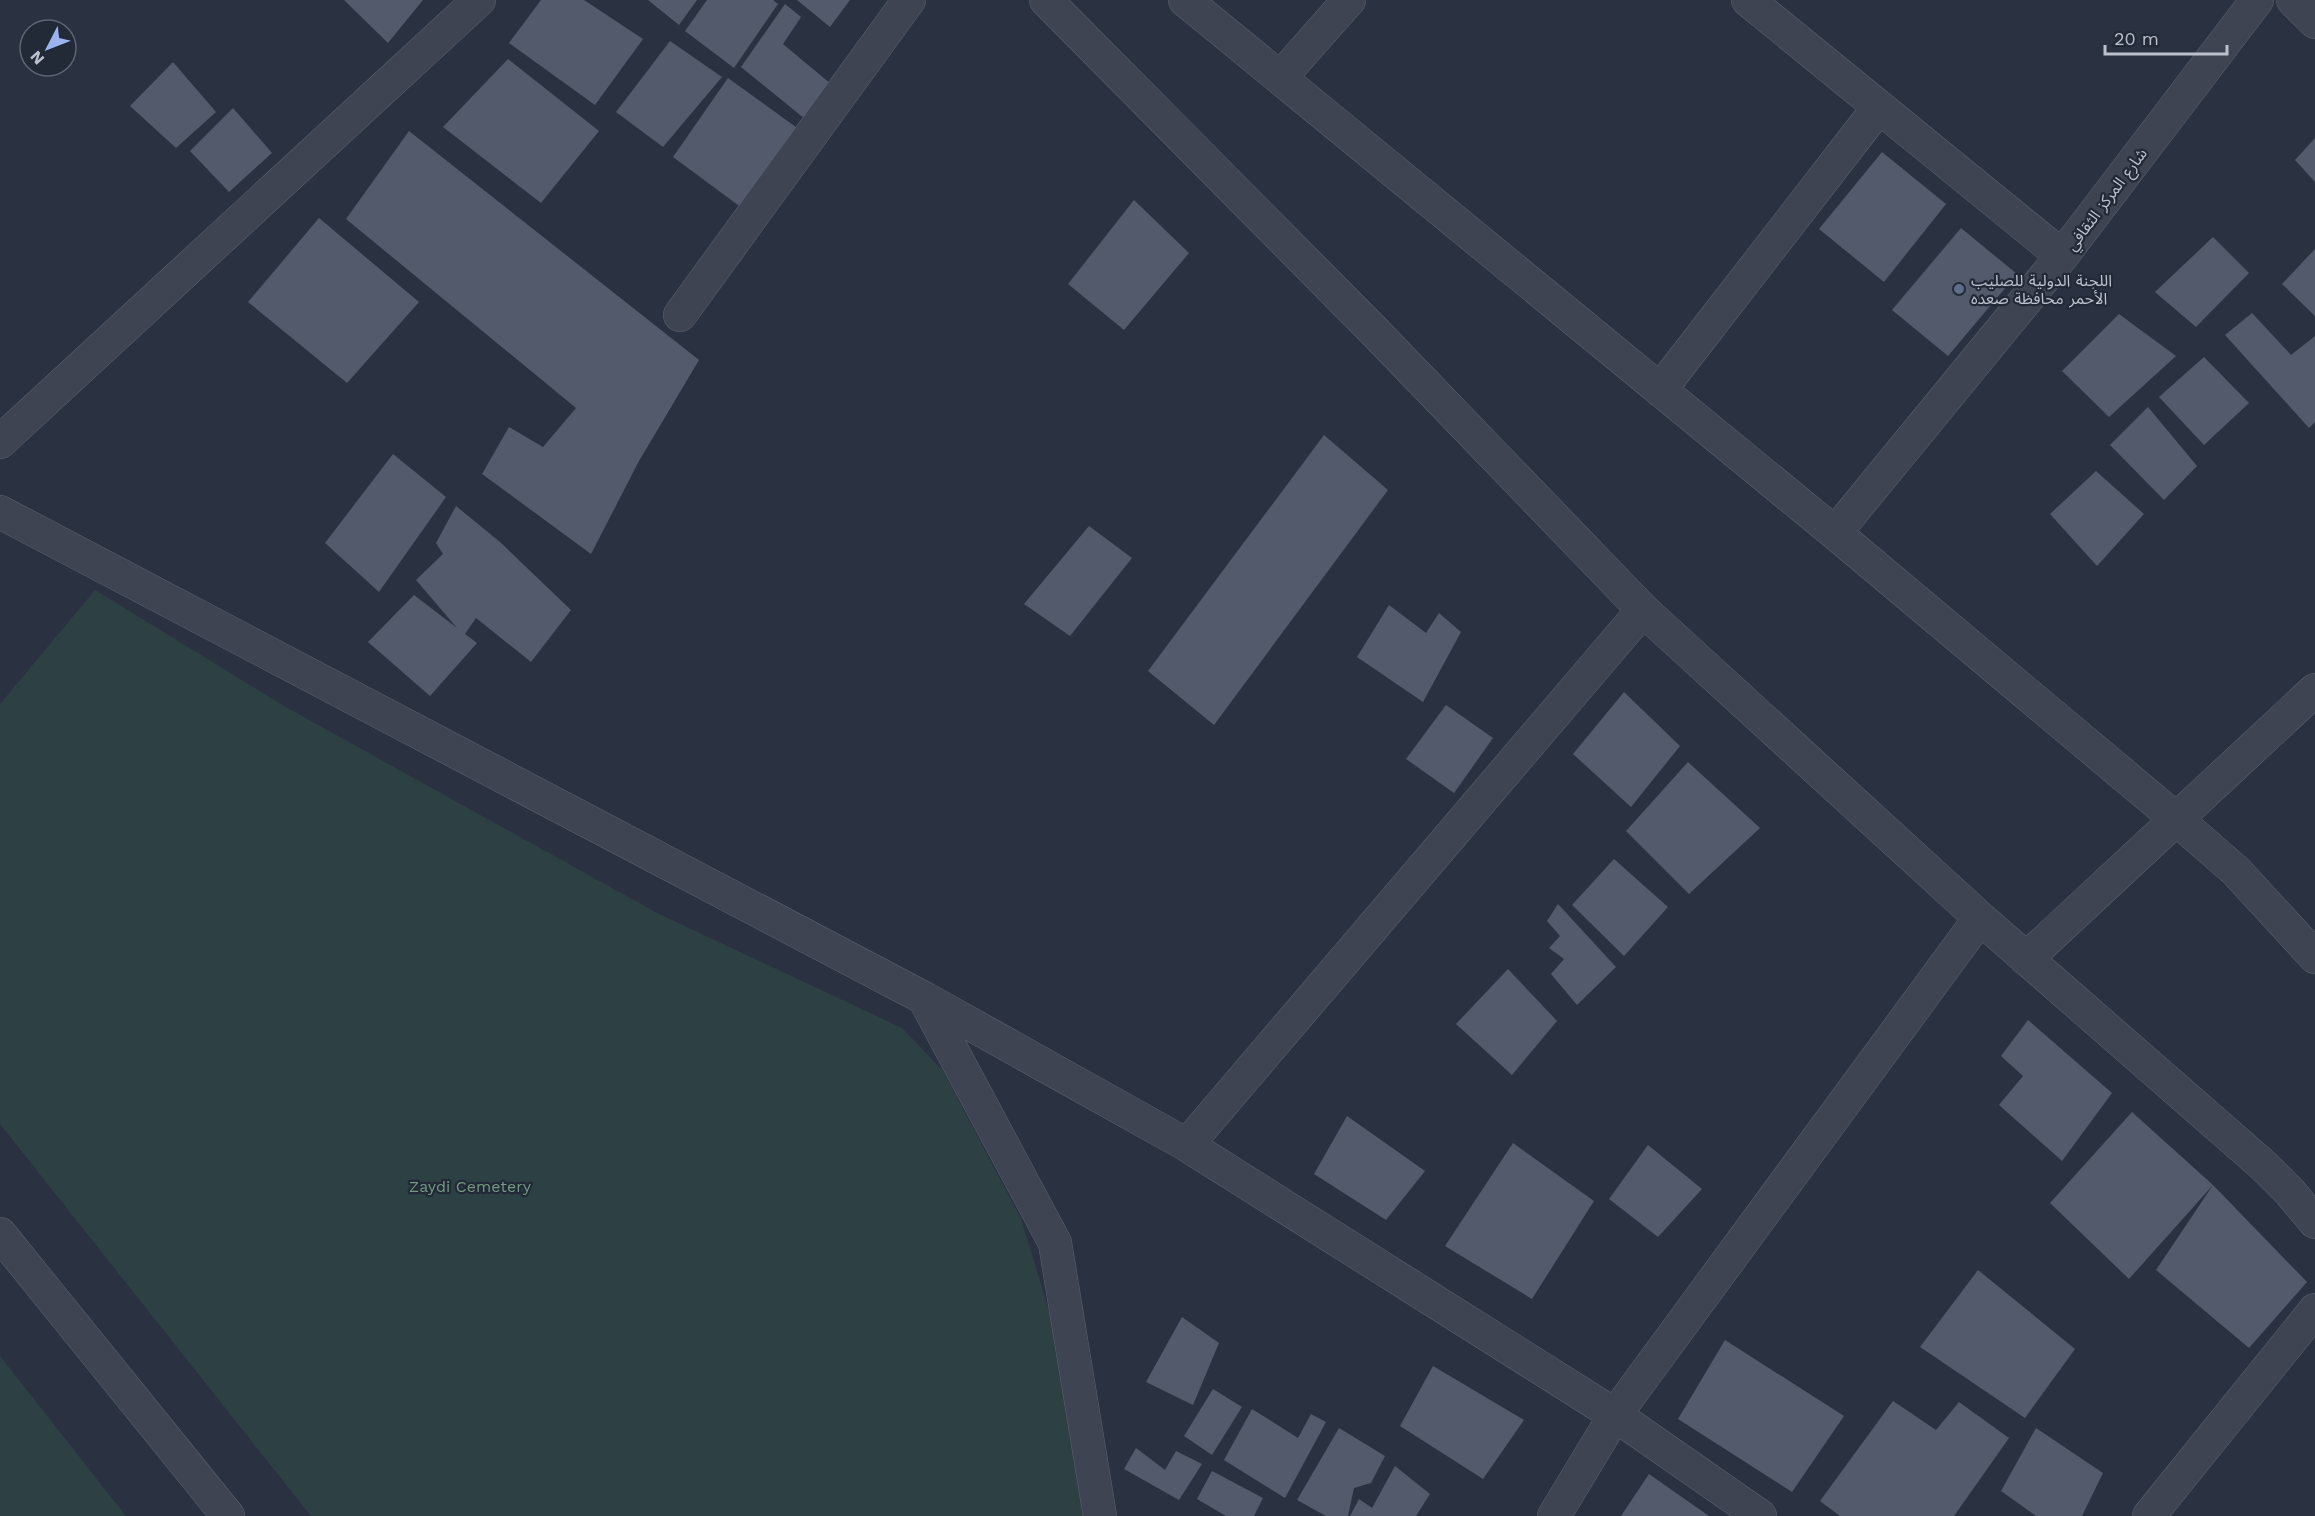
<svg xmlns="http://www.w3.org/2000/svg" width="2315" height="1516" font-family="'Work Sans','Noto Sans Arabic',sans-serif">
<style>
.green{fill:#2d4044}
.building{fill:#535a6c}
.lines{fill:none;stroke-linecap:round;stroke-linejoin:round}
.minor-casing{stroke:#5c626f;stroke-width:34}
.minor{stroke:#3e4452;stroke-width:33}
.service-dot{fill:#5c6f8a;stroke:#222937;stroke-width:2}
.labels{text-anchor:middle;stroke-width:4.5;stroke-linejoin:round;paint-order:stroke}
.street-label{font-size:16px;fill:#bbc0cc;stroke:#222937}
.poi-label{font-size:16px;fill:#bbc0cc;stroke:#222937;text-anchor:start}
.park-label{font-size:16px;fill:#749a81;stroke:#222937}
</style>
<rect width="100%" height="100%" fill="#2a3242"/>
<!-- green -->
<path class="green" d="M95 590 284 706 657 913 902 1028 943 1071 1021 1219 1055 1330 1087 1516H311L0 1124V704Z
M0 1356 126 1516H0Z"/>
<!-- building -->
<path class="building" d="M344 0H423L388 43Z
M541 0H584L643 39 595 105 509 43Z
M648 0H697L679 25Z
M707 0H773L778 4 734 68 685 31Z
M797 0H850L830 27Z
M785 4 801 17 783 44 831 84 805 119 741 67Z
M670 41 722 77 663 147 616 112Z
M508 59 599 131 541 203 443 127Z
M173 62 216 112 176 148 130 106Z
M728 78 800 130 742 208 673 157Z
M233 108 272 153 229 192 190 151Z
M409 131 699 360 639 461 591 554 482 474 509 427 543 447 576 408 346 219Z
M2315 138V182L2295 160Z
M1882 152 1946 204 1884 282 1819 229Z
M1134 200 1189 253 1124 330 1068 284Z
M319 218 419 302 347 383 248 302Z
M1961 228 2017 274 1948 356 1892 310Z
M2213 237 2249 273 2196 327 2155 292Z
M2315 249V316L2282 284Z
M2252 313 2291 355 2315 336V422L2309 428 2225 335Z
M2119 314 2176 356 2109 417 2062 371Z
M2204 357 2249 403 2204 445 2159 397Z
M2148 407 2197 466 2164 500 2110 445Z
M1324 435 1388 490 1214 725 1148 671Z
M393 454 446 497 379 592 325 543Z
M2096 471 2144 514 2097 566 2050 514Z
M456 506 500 542 571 610 531 662 476 618 465 634 477 643 430 696 368 642 414 595 457 628 416 580 443 554 436 543Z
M1089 526 1132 558 1070 636 1024 604Z
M1389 605 1426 633 1439 613 1461 632 1423 702 1357 657Z
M1624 692 1680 746 1631 807 1573 754Z
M1446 705 1493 738 1454 793 1406 759Z
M1688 762 1760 828 1689 894 1626 831Z
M1614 859 1668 907 1624 956 1572 905Z
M1558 904 1616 967 1577 1005 1551 974 1564 959 1549 948 1560 936 1547 921Z
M1508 969 1557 1021 1512 1075 1456 1024Z
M2028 1020 2112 1093 2062 1161 1999 1105 2023 1076 2001 1056Z
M2132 1112 2213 1185 2307 1282 2249 1348 2156 1270 2213 1185 2129 1279 2050 1203Z
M1347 1116 1425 1171 1386 1220 1314 1174Z
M1513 1143 1594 1201 1532 1299 1445 1246Z
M1648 1145 1702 1189 1658 1237 1609 1199Z
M1978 1270 2075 1349 2025 1418 1920 1347Z
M1182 1317 1219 1343 1193 1405 1146 1382Z
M1725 1340 1844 1416 1792 1492 1678 1419Z
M1433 1366 1524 1420 1483 1479 1400 1426Z
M1213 1389 1242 1407 1212 1455 1184 1436Z
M1893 1401 1936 1430 1959 1402 2009 1438 1954 1516H1840L1820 1501Z
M1252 1409 1298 1438 1311 1414 1326 1422 1285 1498 1224 1460Z
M1339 1428 1385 1456 1371 1483 1354 1488 1348 1516H1326L1297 1500Z
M2036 1428 2103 1473 2082 1516H2036L2001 1491Z
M1136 1448 1165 1470 1176 1451 1202 1464 1179 1500 1124 1469Z
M1395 1466 1430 1494 1416 1516H1350L1359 1499 1372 1508Z
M1212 1471 1263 1498 1254 1516H1226L1197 1499Z
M1649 1474 1709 1516H1621Z"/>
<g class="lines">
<defs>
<path id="minor" d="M1046 0 1375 332 1643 610 1980 918 2264 1166 2290 1192 2315 1222
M1185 0 1835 533 2175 818 2236 871 2315 957
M1748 0 2062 256
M2293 0 2315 22
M1280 78 1349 0
M680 315 909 0
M1660 390 1879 107
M0 442 479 0
M0 512 924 998 1187 1145 1615 1415 1760 1516
M1835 533 2062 256 2257 0
M2026 959 2315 690
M924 998 1055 1243 1100 1516
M1187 1145 1643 610
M0 1234 228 1516
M1554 1516 1615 1415 1980 918
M2149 1516 2315 1310"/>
</defs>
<!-- minor casing -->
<use href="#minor" class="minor-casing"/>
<!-- minor -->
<use href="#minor" class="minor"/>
</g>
<!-- markers -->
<circle class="service-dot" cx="1959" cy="289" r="6"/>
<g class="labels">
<!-- street labels -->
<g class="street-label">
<text transform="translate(2106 199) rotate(-53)" y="6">شارع المركز الثقافي</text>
</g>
<!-- poi labels -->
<g class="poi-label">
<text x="1971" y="286">اللجنة الدولية للصليب<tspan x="1971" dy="18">الأحمر محافظة صعده</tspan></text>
</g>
<!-- park labels -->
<g class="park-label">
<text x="470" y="1192">Zaydi Cemetery</text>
</g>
</g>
<!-- north arrow -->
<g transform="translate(48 48) rotate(228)"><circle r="28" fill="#222937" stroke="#5f6573" stroke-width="1.5"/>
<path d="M0-4.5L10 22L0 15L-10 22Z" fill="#9bb4f0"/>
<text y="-9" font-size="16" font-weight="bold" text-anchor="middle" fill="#bbc0cc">N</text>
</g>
<!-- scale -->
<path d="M2105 45v9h122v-9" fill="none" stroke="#bbc0cc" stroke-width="3"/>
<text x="2114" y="45" font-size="18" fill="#bbc0cc" stroke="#222937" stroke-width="4.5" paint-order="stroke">20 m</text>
</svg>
